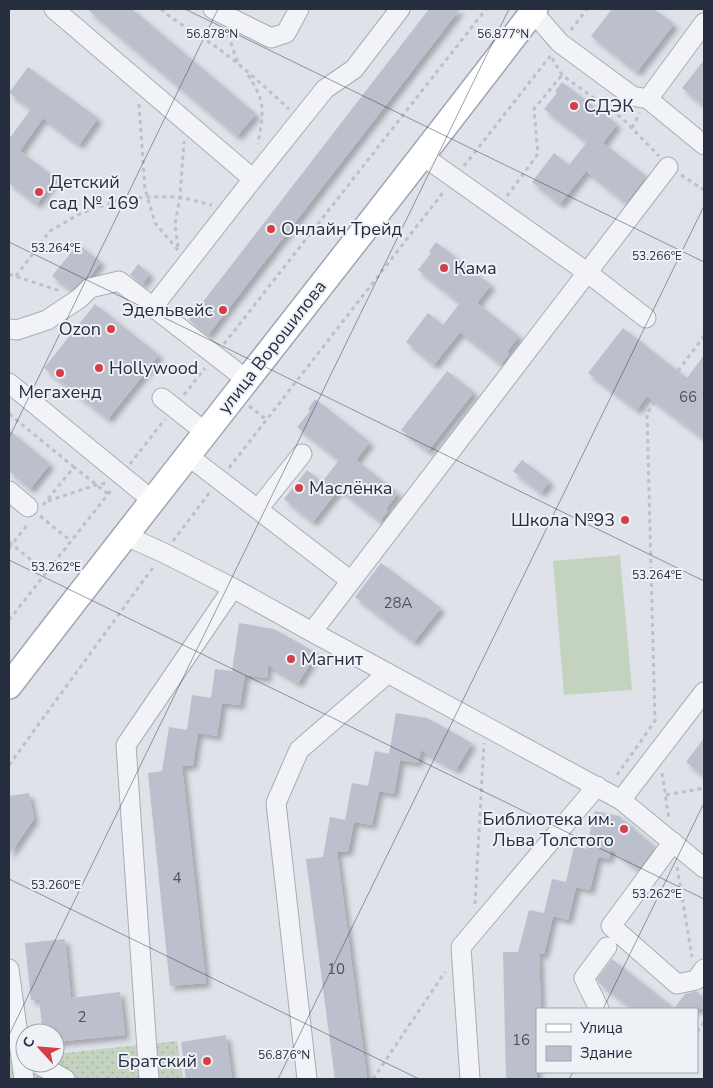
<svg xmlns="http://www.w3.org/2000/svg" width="713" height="1088" font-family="'Nunito Sans',sans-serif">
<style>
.grass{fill:url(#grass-dots)}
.pitch{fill:#c3d3c0}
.building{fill:#bcc0cc;filter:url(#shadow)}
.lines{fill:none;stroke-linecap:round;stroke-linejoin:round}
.minor-casing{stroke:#a8acb6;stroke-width:21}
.major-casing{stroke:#9ea5b5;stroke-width:28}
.path{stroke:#bdc0c7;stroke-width:3;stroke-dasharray:4 4;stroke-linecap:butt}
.minor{stroke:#f2f3f7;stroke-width:19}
.major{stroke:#fff;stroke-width:25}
.ticks{fill:none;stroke:#272e40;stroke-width:1;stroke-opacity:0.45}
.poi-dot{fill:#d23f47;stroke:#eef1f6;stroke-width:2}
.labels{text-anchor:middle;stroke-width:4;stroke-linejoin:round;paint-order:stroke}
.number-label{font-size:15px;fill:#4c5263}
.poi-label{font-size:18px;fill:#272e40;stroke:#eef1f6;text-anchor:start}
.street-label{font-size:18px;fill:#272e40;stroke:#eef1f6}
.ticks-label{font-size:12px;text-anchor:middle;fill:#272e40;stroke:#eef1f6;stroke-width:4;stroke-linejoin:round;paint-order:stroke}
</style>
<defs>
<pattern id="grass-dots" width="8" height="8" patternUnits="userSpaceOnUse" patternTransform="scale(1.25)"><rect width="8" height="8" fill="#c3d3c0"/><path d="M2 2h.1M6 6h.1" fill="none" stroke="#a8b5a6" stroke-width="1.8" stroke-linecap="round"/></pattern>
<filter id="shadow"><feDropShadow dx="4.5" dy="4.5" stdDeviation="2.5" flood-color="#0004"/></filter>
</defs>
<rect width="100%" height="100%" fill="#dfe2e9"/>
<!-- grass -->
<path class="grass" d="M9 1041 25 1050V1063H55V1054L177 1041 183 1079H9Z"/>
<!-- pitch -->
<path class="pitch" d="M620 555 632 690 564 695 553 561Z"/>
<!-- building -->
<path class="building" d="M87 9H132L256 114 237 136Z
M429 9H460L208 335 189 320Z
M612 9H654L674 24 637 72 591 36Z
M704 60V106L682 88Z
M28 67 98 118 79 145 43 118 20 151 56 178 37 204 9 183V139L31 109 9 93Z
M562 82 617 124 603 143 646 176 626 203 586 171 560 204 532 182 554 153 569 165 587 142 544 109 557 93 555 91Z
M436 242 491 285 477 303 519 336 507 352 509 354 501 364 460 332 434 365 406 342 428 313 443 325 460 303 418 270 431 253 429 252Z
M78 244 101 262 90 276 82 280 71 290 52 276Z
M138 264 150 274 142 285 130 275Z
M95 304 159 355 108 419 44 368Z
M623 328 687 378 704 355V439L647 396 637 410 588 373Z
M447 371 474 392 428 451 401 430Z
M315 399 370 442 356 460 398 493 386 509 388 511 380 521 339 489 313 522 284 499 307 470 322 482 339 460 297 427 310 411 308 409Z
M9 430 50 464 30 489 9 471Z
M522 460 550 481 541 493 513 471Z
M381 563 441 608 414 642 355 597Z
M239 623 274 629 317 653 298 683 268 665 267 678 245 675 240 705 222 703 217 736 198 733 193 765 182 766 206 983 170 986 148 773 162 771 169 727 187 730 192 695 211 698 215 669 232 671Z
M396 713 427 718 472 743 456 770 421 750 418 763 400 760 394 794 379 791 372 825 354 822 348 851 337 852 367 1079H335L306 859 323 857 330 817 345 820 352 783 368 786 375 751 389 754Z
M704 738V776L686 762Z
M29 793 34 819 9 855V796Z
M595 811 619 816 655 847 638 870 611 849 609 859 598 857 590 890 576 887 568 920 553 916 544 954 539 953 541 1009H537V1079H506L503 952H518L529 910 544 913 552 879 566 882 574 846 586 849Z
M65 939 71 998 120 992 125 1035 55 1042V1033H43L39 1000H31L25 943Z
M612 959 674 1008 685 994 696 991 704 998V1009H633L599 983 597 979Z
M226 1035 232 1079H186L181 1042Z"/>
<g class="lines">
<defs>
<path id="minor" d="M54 9 253 179
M213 9 271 38 286 33 299 9
M533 12 560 43 632 96 648 99 704 145
M648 99 704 23
M423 156 588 273 646 318
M9 329 17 330 47 320 80 298 90 288 119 281 153 307
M247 380 153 307 253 179 325 89 354 69 400 9
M9 383 153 501
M162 398 205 432
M187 455 351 581
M9 491 28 507
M258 509 302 454
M124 535 164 553 233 588 312 632 621 800 704 868
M312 632 668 167
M621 800 704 692
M673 842 611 926 677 984 696 980 704 969
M9 969 24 1079
M599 1009 584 978 607 947
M36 1063 65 1079
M149 1079 126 745 233 588
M307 1079 276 803 299 750 388 673
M470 1079 461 947 597 786"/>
<path id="major" d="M9 686C183 459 362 236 535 9"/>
</defs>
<!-- minor casing -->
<use href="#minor" class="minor-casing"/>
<!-- major casing -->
<use href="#major" class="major-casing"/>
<!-- path -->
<path class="path" d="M161 9C176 23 195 32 212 44 239 63 264 86 289 109
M571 30 587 9
M228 35 236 58 241 66
M552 58 562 75 623 119 659 156
M248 75C267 104 263 112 258 144
M139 104 145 189 155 223 178 250
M632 128 640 113
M464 166 551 55
M681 175 704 190
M507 196 538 154 534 109 562 75
M178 247 175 224 180 197 184 141
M9 274 60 291
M16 276 50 231 81 213 122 199 147 197H180L212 205
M224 344 486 9
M678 371 704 336
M184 395 205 368
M249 406 267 420
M9 414 74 467
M130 464 165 419
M229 468 445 190
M48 501 96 485 106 483
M43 505 74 467 108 494
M40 516 71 541
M173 541 210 492
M9 542 46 572
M9 548 28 524
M9 620 112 489
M9 765 154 566
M662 773 669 819
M617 775 655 721 647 413 672 379
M666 795 704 788
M677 867 692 957
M475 904 484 743
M697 1032 704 1022
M373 1079 445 972"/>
<!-- minor -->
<use href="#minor" class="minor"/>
<!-- major -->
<use href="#major" class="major"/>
</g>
<!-- ticks -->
<path class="ticks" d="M185 9 704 262M9 242 704 581M9 438 218 9M9 560 704 899M9 879 419 1079M603 1009 704 803M9 1035 509 9M278 1079 704 206M569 1079 573 1072"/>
<!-- markers -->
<g class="poi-dot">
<circle cx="574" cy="106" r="5"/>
<circle cx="39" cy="192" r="5"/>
<circle cx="271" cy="229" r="5"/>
<circle cx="444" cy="268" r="5"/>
<circle cx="223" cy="310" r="5"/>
<circle cx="111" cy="329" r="5"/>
<circle cx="99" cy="368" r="5"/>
<circle cx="60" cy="373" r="5"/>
<circle cx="299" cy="488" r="5"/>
<circle cx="625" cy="520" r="5"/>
<circle cx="291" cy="659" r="5"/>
<circle cx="624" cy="829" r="5"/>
<circle cx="207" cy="1061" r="5"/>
</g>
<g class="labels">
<!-- number labels -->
<g class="number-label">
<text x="688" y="402">66</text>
<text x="398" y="608">28А</text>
<text x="177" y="883">4</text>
<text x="336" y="974">10</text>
<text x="82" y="1022">2</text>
<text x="521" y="1045">16</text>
</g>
<!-- poi labels -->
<g class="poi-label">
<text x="584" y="112">СДЭК</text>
<text x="49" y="188">Детский<tspan x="49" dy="21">сад № 169</tspan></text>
<text x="281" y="235">Онлайн Трейд</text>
<text x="454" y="274">Кама</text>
<text x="213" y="316" text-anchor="end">Эдельвейс</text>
<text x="101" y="335" text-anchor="end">Ozon</text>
<text x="109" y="374">Hollywood</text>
<text x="60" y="398" text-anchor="middle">Мегахенд</text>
<text x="309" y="494">Маслёнка</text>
<text x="615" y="526" text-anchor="end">Школа №93</text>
<text x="301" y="665">Магнит</text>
<text x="614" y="825" text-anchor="end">Библиотека им.<tspan x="614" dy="21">Льва Толстого</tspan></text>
<text x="197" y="1067" text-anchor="end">Братский</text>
</g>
<!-- street labels -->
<g class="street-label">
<text transform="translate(272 347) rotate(-52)" y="6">улица Ворошилова</text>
</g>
</g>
<g class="ticks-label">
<text x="212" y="38">56.878°N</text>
<text x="503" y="38">56.877°N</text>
<text x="56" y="252">53.264°E</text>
<text x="657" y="260">53.266°E</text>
<text x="56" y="571">53.262°E</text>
<text x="657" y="579">53.264°E</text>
<text x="56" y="889">53.260°E</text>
<text x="657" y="898">53.262°E</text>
<text x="284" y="1059">56.876°N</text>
</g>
<!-- border -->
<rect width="713" height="1088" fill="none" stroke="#272e40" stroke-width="20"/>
<!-- legend -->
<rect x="536" y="1008" width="162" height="65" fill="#eef1f6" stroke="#9ea3ad"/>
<rect x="546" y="1024" width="25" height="8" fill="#ffffff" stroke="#9ea3ad"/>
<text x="580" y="1033" font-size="15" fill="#272e40">Улица</text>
<rect x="546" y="1046" width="25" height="15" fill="#bcc0cc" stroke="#9ea3ad"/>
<text x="580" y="1058" font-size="15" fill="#272e40">Здание</text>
<!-- north arrow -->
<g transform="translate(40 1048) rotate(296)"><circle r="24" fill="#eef1f6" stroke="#9ea3ad"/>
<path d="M0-4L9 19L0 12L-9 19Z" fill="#d23f47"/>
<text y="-8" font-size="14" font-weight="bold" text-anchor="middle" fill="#272e40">С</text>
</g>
</svg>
